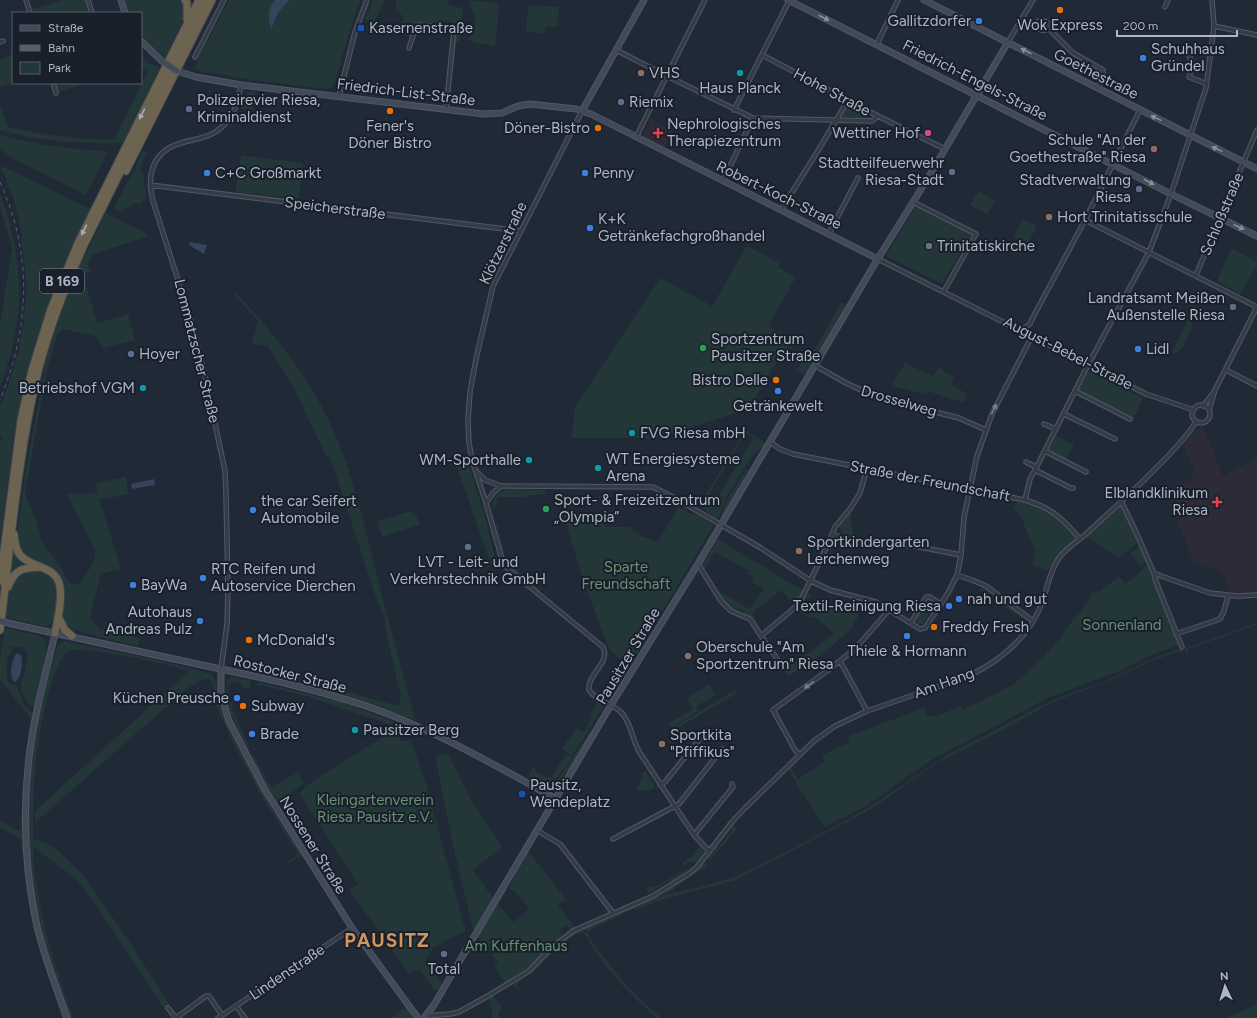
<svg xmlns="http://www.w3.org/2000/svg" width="1257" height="1018" font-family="Figtree,sans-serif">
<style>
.medical{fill:#2e2b38}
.green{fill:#233638}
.water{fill:#35445d}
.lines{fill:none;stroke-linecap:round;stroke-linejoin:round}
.street-casing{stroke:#515865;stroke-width:5.5}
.secondary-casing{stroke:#515865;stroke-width:7}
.highway-casing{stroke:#3e4551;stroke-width:9}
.street{stroke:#343b47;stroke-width:3.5}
.secondary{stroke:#424a5a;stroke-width:5}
.highway{stroke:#6d6351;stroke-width:7}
.rail{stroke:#565e6e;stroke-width:1;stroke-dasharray:4 4;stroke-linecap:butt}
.secondary-bridge-casing{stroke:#515865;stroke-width:7;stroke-linecap:butt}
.secondary-bridge{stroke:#424a5a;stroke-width:5}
.oneway{fill:#88909f}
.oneway2{fill:#a8adb8}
.oneway3{fill:#777e8c}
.food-dot{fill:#e8710a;stroke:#19202b;stroke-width:1.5}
.shop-dot{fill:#3f7fe0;stroke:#19202b;stroke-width:1.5}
.transit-dot{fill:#1a4fb4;stroke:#19202b;stroke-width:1.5}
.education-dot{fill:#8d6e63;stroke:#19202b;stroke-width:1.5}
.culture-dot{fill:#0f9aa8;stroke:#19202b;stroke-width:1.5}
.service-dot{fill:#5c6f8a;stroke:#19202b;stroke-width:1.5}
.health-dot{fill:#e0444e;stroke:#19202b;stroke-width:1.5}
.hotel-dot{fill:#d1479c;stroke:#19202b;stroke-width:1.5}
.worship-dot{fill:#6b7280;stroke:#19202b;stroke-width:1.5}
.leisure-dot{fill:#2e9e5b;stroke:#19202b;stroke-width:1.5}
.labels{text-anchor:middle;stroke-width:4;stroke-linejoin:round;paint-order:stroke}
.shield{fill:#19202b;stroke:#818896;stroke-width:1}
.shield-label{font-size:14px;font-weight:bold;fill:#aeb5c4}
.poi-label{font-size:15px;fill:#aeb5c4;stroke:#19202b;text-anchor:start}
.street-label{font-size:15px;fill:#aeb5c4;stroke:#19202b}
.park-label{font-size:15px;fill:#679373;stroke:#19202b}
.district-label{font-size:19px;font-weight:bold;letter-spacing:1px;fill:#cf955d;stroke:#19202b}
</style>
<rect width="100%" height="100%" fill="#202936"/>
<!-- medical -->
<path class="medical" d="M650 119 673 130 665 147 642 136Z
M1203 426 1223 476 1257 458V592L1230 593 1222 572 1193 561 1177 520 1183 515 1169 489 1190 481 1195 470 1182 445 1199 428Z"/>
<!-- green -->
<path class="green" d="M63 0H86L90 13H33L32 9Z
M125 0H184L186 15 165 58 154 49 141 35V13H129Z
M229 0H360L351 27 334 85 330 88 326 89 252 80 194 70 199 57Z
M373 0H385L374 22 365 19Z
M396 0H448L449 5 463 8 459 42H456V28L451 22 440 21 439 25 418 22 416 25 411 37 399 33 404 18 395 8Z
M470 0 497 3 499 9 495 46 473 43V41L467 40 474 33 475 17 469 6Z
M528 5 559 7 557 27H545V34L526 32Z
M141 54C146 61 150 65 160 67L146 99 123 143C81 144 40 142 0 130V104L8 127C45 135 76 140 114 139L149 69H141Z
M12 55 13 83 0 87V59Z
M56 83H88L58 92Z
M251 91H256L252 110 241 109 246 94Z
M849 104 868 114 869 116 867 118 841 117Z
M0 135C37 145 69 149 108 151L86 195 13 159 0 149Z
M142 151 147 152 140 168 143 172 146 197 141 204 135 203 130 207H126L122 213 114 208 136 166Z
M241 155 303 163 299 199 235 192Z
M0 165 90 209 52 295 26 379 13 443 0 547V444L2 438 0 437V407L9 383 19 349 24 318 27 287 21 238 22 234 14 200Z
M978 191 995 201 987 214 970 205Z
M0 193C25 260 26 320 0 387V324L12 248 0 207Z
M916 206 972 234 942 284 886 256Z
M105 213 146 233 147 237 93 254 88 264 91 272 83 274 97 323 128 314 135 340 104 348 95 336 64 329 58 333 47 370 25 494 36 520 42 542 61 567 69 582 78 585C85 576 97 561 95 549L66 494 97 493 96 483 126 477 128 494 105 499 99 498 121 569 101 574 90 617 100 630 140 638 138 646 110 640 74 630C53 623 70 596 61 578 47 552 23 573 17 536L26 467 45 368 44 365C55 328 67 292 83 256L87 252Z
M1023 219 1037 226 1028 244 1014 237Z
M747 246 780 263 778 267 796 277 768 326 796 342 783 363 778 360 749 409 657 438H572L575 407 660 278 712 306Z
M1231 248 1257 262V266L1240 294 1217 281Z
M236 293C273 332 307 374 330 423 350 465 361 513 373 559 386 612 401 666 415 720L335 693V688L398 706 401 697 386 632 385 618 376 598 330 457 326 456 295 391 268 346 252 344 258 320 234 295Z
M841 303 847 304 806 373 803 374 794 369 795 368 798 369 804 357 801 356 804 353 812 354Z
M1193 304 1195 306C1196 317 1189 339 1182 348 1180 351 1176 352 1174 353L1172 352 1185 326Z
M905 363 933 376 938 368H939L954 377 951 384 967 394 964 402 953 400 928 391 924 394 893 386 895 379Z
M1090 371 1143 398 1134 418H1129L1078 391 1088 372Z
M745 430 765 443C762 450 755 452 751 458 742 471 734 485 726 498 723 505 722 512 717 518H715L699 505 707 508 711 502 714 504 753 438 746 433 706 499 708 502 703 499Z
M1056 435 1074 445 1066 460 1059 457V456H1057L1048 451Z
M467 460 484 512 495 558C493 569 477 571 467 574L487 567 490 562 455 461Z
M746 469 749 471 744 475 745 477 744 482 723 517 720 519 725 503Z
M512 489 545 490V494L531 495 527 497H497L496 508 492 509C492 495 499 490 512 489Z
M1024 501C1030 503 1037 504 1042 507 1053 513 1074 528 1076 540 1062 550 1056 556 1048 571L1032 565 1036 550 1029 537 1022 519 1013 507 1017 502Z
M1120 505 1139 542 1119 558 1085 536Z
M679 507 692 515 694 513 712 524 713 526 631 664 625 658 622 661 610 649 605 639 582 577 564 516H603L604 517 605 527H631L633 532 639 533V536L658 541Z
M411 511 416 515 420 525 382 537 377 521Z
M851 513 852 516 850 519 854 535H857L858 540C851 539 838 534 840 525 841 520 848 516 851 513Z
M495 523H497L505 557 507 561 541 591 539 592 510 567 505 561Z
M713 530 714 531 634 665 632 664Z
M718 539 804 591 795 606 781 590 753 612V615L762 633 752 618 744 613V611L734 608 733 610 721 599 715 589 750 609 764 589 751 582 754 577 746 573 748 570 714 552 704 570 701 567Z
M13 543 31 565 9 578Z
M1139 546H1141L1147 560 1141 566 1130 553Z
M1149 565 1153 574V579L1151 581 1152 582 1154 581 1179 645 1153 654 1117 672 1048 698 933 759 864 807 824 827 803 793H802L788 769 790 767 798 779 825 762 822 755 850 742 848 736 924 708 927 716 931 715 935 717 961 706 963 710 1013 685 1054 646 1074 618 1083 611 1081 609 1091 597 1090 595 1096 590 1099 592 1119 576 1125 584 1143 570 1142 568Z
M36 569C43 571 50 574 54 581 58 588 57 620 50 625 49 626 45 626 44 626L6 618 10 584 19 573Z
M982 587 994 593 1028 621 1025 620 1000 604 1001 602 988 593 985 595 980 591Z
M808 593 811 596 810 599 807 598 800 610 809 615 816 601 854 610 857 601 862 603 856 613 859 615 851 629 824 653 789 676 784 670 786 664 789 666 812 651 834 633 814 616 811 618 796 611Z
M928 599H931L935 604 923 624H918L916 619Z
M1257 623V625L1188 649 1187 655 1185 649 1186 648Z
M5 628 40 636 46 642 47 649 36 706 32 707C27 703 20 692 21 685 22 678 37 641 15 648L13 646 11 647 12 650C6 657 5 675 9 683L17 686 24 705 35 714 26 765 28 884 53 986 64 1018H62C50 981 36 944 29 906 25 884 23 862 21 839L0 828V821L20 831 25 759 31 719 0 680V657Z
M63 641 154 659 212 674 216 683 219 704 228 726 272 809 302 855 282 867 298 854 262 797 237 751 217 708 213 684 210 680C201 677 192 686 184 691L35 823V811L189 671C173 665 82 645 70 651 48 660 35 759 34 783 33 801 34 820 33 838L54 847 83 875 131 944 169 1004 164 1008 93 901 77 880 34 847C32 860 35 874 37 887 44 932 58 975 73 1018H69C57 986 46 953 38 919 19 828 29 733 58 644H60Z
M1179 649H1183L1184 653 1177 652 1149 662 1109 681 1056 701 1040 709 1010 726 937 763 871 809 859 816 736 880 654 902 650 905 630 911 587 932 595 946 626 985 643 1002 662 1018H657C628 994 602 965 584 933 569 932 550 957 539 967 533 972 526 976 519 982L517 984 519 992 512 984 539 964 569 935 582 928 584 933 586 932 584 927 654 897 696 888 734 877 752 869 845 821 869 807 950 753 992 732 1036 708 1060 697 1104 682 1151 659Z
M234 677 250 681V689L241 687V683L232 682 228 688 232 708 249 747 248 749C238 729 223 705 227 681L228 679Z
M258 682 341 702 393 721 391 725 309 697 261 685 257 687 255 691Z
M709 684 715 695 696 707 698 711 671 728 668 724 693 709 687 698Z
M735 690 737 693 673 731 671 729Z
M594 699 601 704 602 709 589 729 586 727 592 718 589 716 597 703 593 701Z
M576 728 583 732 586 728 589 730 572 756 562 749Z
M394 730 402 741 411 740 426 784 465 929V932L441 942 442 944 433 948 425 961 442 984 438 990 435 991 419 969 409 974 349 890 358 884 299 793 313 781Z
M590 732H592C585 744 565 781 554 785Z
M448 754 472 802 502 847 473 870 493 898 473 931 454 849 435 756Z
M566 754 571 757V759L556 779 552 777Z
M251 756H254L271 787 298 772 304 783 277 804Z
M533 767 536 769 535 771 548 778 550 777 556 780 552 787H542L529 779 528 776Z
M645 771 654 784V788L649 791 643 790 639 792 636 788 642 780V773Z
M732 825 738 828 709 862 706 857 716 845 718 847 732 830 730 828Z
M701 846 704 853 697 863 689 862 684 865 682 862 693 856 697 849Z
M528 851 566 899 558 905 575 927 570 930 566 925 559 931 562 936 547 949 546 948 542 950 543 954 528 969 505 984 494 965 498 962 477 936 505 890H507L498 904 514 922 529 909 516 893 509 888 518 868Z
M704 861 708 866 675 887 674 891 660 894 692 873Z
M689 866 692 869 672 882 670 880 651 892 652 894 647 891 648 887 651 886 652 888 690 868 689 867H686Z
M493 995 502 1008 499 1012 498 1018H493L489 998Z
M1257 1003V1018H1227L1254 1006Z
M406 1006 413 1018H391Z"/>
<!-- water -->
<path class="water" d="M275 0H289C286 5 281 8 278 13 275 18 274 24 271 29 268 16 267 11 275 0Z
M190 242 207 245 204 254 189 245Z
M154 479 155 485 132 489 131 484Z
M17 653 21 655C23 662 22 677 15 682L13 681C9 674 12 658 17 653Z"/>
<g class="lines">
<defs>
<path id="street" d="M26 0 30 13
M88 0 92 13
M1165 7 1168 0
M1214 26 1257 35
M1049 29C1044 31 1040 31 1037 26L1038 21 1041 20 1045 21 1048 23 1049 29 1073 53 1103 70V75L1098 88
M0 42 3 41
M1008 42 1033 0
M877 44 898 0
M409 48 416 27 419 25 450 28 454 31 446 109
M616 50 667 76 753 118 872 121 878 116
M762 55 878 116 945 149
M1189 55 1193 65 1189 77 1207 84
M195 57 224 0
M53 83 56 93
M339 96 355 32 367 0
M734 110 789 1
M582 111 493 286 476 359 470 392 468 420 469 443 472 460 486 503 503 563 507 568 603 647C611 663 587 674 589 690 596 701 612 703 622 713 632 725 632 740 640 753L694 835 709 851
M636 137 705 0
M723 181 753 118
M150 185 521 231
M913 202 976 234 944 291
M781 210 819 149 848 100
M1085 220 1257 307
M829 233 858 178
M878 259 1146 394 1194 410
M1196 275 1257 130
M1021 330 1030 324 1031 321 1085 220 1140 110
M816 366 846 383 876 397 959 418 986 430
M1226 370 1257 386
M1075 391 1130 419
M1192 414a9 9 0 1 1 18 0a9 9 0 1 1-18 0Z
M1203 406 1214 392
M1209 410 1215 390 1257 307
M1064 414 1115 439
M1044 424 1056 429
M770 442 780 449 793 454 1025 500C1052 508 1062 518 1080 539
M1045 451 1086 472
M1026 462 1036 467
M1035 470 1071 488H1073
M476 471 485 480 501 486 653 487 675 498 761 548 811 581 830 590 876 602 920 629 925 628 948 593 957 575 961 555 964 517 977 456 992 414 1032 336
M1025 500 1030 479 1035 470 1088 365 1149 252 1171 194 1206 88 1214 26 1212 0
M1121 501 1136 532 1155 576V579L1182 647
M486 503 493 493 501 486
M833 534 850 542 909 545 961 555
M698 564 721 601 731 611 750 619 761 636 778 660
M957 575 972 580 986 586 1033 621
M1155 576 1156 574 1161 576 1210 593 1237 596 1257 595
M911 623 926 597H930L941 604
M1176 634 1220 619 1224 611 1228 596
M761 636 799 604 829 542 835 527 850 509 860 493 867 468
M840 661 867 711
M221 669 227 624 228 589 226 493 225 471 205 376 191 321 153 201C146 174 153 151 181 143 197 138 211 138 223 126 235 115 238 100 241 85
M800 755 795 750 773 710 827 671 855 649 889 610
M660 785 665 782 706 731
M538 831 560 844 613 913
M694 835 733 787 732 784
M613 839 679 804 722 749
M236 1006 245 1018
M168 1008 176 1018
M426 1016 450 1014 459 1012 486 997 529 971 549 950 573 931 653 896 690 873 697 867 732 822 745 808 814 741 835 726 867 711 969 676C1001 660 1031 636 1043 600 1048 586 1050 570 1059 558 1066 548 1077 542 1086 534 1117 505 1150 477 1178 445 1184 438 1192 430 1196 421
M176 1018 206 996H209L222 1015
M218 1018 352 928"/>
<path id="secondary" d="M121 0 125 13
M788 0 1171 194 1257 236
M924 0 1257 169
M141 41 163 62
M177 71 196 77 241 85 484 114 502 113 518 106 530 104 576 109 591 114 878 259
M582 111 644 0
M12 624C80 639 148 653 216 668 268 679 319 690 369 707 435 730 495 765 556 799
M55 633C47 670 36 706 31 743 22 803 24 863 36 922 43 955 56 986 67 1018
M221 669V692L225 708 229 721 265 790 352 928 418 1018
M424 1018 434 1005 462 957 611 705 698 564 874 265 928 178 1008 42"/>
<path id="highway" d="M185 0 187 3V19
M126 171 212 0
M14 534C15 541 15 549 20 555 30 568 57 565 60 587 62 602 58 618 55 633
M0 581 21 420 32 370 51 309 78 243 199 0
M8 587C15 569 22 568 40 567
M58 616 65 630 72 636
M0 630C11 542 18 453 39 368 50 325 66 285 84 245L206 0"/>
</defs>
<!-- street casing -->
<use href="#street" class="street-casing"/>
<!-- secondary casing -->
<use href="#secondary" class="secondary-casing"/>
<!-- highway casing -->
<use href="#highway" class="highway-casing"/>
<!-- street -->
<use href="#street" class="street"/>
<!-- secondary -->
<use href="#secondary" class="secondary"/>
<!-- highway -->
<use href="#highway" class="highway"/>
<!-- rail -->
<path class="rail" d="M0 182C33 256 30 326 0 400"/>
<defs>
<path id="secondary-bridge" d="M163 62 177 71
M0 621 12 624"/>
</defs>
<!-- secondary-bridge casing -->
<use href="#secondary-bridge" class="secondary-bridge-casing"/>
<!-- secondary-bridge -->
<use href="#secondary-bridge" class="secondary-bridge"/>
</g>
<!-- one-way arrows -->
<defs><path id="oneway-solid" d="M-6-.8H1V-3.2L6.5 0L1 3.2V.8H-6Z"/></defs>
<g class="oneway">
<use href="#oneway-solid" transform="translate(824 18) rotate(27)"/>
<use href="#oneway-solid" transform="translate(1026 51) rotate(-153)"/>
<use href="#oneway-solid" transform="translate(1156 118) rotate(-154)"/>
<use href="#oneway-solid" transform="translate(1217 149) rotate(-154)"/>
<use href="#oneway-solid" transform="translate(1149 182) rotate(27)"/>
<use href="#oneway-solid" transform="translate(1239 227) rotate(26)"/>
</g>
<g class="oneway2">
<use href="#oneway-solid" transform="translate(142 114) rotate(117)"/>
<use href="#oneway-solid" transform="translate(84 230) rotate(116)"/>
</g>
<g class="oneway3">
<use href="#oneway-solid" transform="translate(994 409) rotate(-64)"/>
<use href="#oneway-solid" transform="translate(809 685) rotate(144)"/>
</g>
<!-- markers -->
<g class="food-dot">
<circle cx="1060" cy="10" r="4"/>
<circle cx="390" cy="111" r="4"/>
<circle cx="598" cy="128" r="4"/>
<circle cx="776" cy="380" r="4"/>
<circle cx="934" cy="627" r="4"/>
<circle cx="249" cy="640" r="4"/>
<circle cx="243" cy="706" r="4"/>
</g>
<g class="shop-dot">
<circle cx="979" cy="21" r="4"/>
<circle cx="1143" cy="58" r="4"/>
<circle cx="207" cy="173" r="4"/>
<circle cx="585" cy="173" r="4"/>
<circle cx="590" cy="228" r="4"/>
<circle cx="1138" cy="349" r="4"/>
<circle cx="778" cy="391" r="4"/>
<circle cx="253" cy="510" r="4"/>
<circle cx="203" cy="578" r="4"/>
<circle cx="133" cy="585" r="4"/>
<circle cx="959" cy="599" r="4"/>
<circle cx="949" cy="606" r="4"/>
<circle cx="200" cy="621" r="4"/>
<circle cx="907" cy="636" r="4"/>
<circle cx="237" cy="698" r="4"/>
<circle cx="252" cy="734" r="4"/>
</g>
<g class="transit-dot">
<rect x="357" y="24" width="8" height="8" rx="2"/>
<rect x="518" y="790" width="8" height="8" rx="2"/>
</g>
<g class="education-dot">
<circle cx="641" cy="73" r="4"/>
<circle cx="1154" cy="149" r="4"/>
<circle cx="1049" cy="217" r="4"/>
<circle cx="799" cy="551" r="4"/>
<circle cx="688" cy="656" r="4"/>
<circle cx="662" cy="744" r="4"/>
</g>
<g class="culture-dot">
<circle cx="740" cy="73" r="4"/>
<circle cx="143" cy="388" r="4"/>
<circle cx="632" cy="433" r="4"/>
<circle cx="529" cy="460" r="4"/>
<circle cx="598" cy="468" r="4"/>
<circle cx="355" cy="730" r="4"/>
</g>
<g class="service-dot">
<circle cx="621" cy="102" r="4"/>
<circle cx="189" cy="109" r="4"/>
<circle cx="952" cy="172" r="4"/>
<circle cx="1139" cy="189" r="4"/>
<circle cx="1233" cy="307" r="4"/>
<circle cx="131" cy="354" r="4"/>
<circle cx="468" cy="547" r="4"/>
<circle cx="444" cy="954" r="4"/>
</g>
<g class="health-dot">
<path d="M656 127h4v4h4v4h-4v4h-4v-4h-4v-4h4z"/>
<path d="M1215 496h4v4h4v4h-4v4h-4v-4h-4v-4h4z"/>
</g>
<circle class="hotel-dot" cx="928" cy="133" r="4"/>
<circle class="worship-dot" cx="929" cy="246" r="4"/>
<g class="leisure-dot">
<circle cx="703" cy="348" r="4"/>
<circle cx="546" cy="509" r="4"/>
</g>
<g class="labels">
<!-- shield labels -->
<rect class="shield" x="40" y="269" width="44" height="24" rx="3"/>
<g class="shield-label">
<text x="62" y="286">B 169</text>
</g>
<!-- poi labels -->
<g class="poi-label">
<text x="971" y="26" text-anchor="end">Gallitzdorfer</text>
<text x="1060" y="30" text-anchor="middle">Wok Express</text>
<text x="369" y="33">Kasernenstraße</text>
<text x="1151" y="54">Schuhhaus<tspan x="1151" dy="17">Gründel</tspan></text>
<text x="649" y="78">VHS</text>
<text x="740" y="93" text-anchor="middle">Haus Planck</text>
<text x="197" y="105">Polizeirevier Riesa,<tspan x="197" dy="17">Kriminaldienst</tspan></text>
<text x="629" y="107">Riemix</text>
<text x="667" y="129">Nephrologisches<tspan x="667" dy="17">Therapiezentrum</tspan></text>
<text x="390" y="131" text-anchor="middle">Fener's<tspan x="390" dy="17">Döner Bistro</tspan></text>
<text x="590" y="133" text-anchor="end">Döner-Bistro</text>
<text x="920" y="138" text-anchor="end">Wettiner Hof</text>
<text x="1146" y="145" text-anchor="end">Schule "An der<tspan x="1146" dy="17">Goethestraße" Riesa</tspan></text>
<text x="944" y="168" text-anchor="end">Stadtteilfeuerwehr<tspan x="944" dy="17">Riesa-Stadt</tspan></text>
<text x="215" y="178">C+C Großmarkt</text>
<text x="593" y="178">Penny</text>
<text x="1131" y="185" text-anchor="end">Stadtverwaltung<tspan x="1131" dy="17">Riesa</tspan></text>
<text x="1057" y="222">Hort Trinitatisschule</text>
<text x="598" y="224">K+K<tspan x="598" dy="17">Getränkefachgroßhandel</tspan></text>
<text x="937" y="251">Trinitatiskirche</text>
<text x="1225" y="303" text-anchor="end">Landratsamt Meißen<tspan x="1225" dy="17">Außenstelle Riesa</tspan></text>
<text x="711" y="344">Sportzentrum<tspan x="711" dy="17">Pausitzer Straße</tspan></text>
<text x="1146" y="354">Lidl</text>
<text x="139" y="359">Hoyer</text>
<text x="768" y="385" text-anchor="end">Bistro Delle</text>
<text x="135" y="393" text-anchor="end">Betriebshof VGM</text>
<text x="778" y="411" text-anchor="middle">Getränkewelt</text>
<text x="640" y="438">FVG Riesa mbH</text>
<text x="606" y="464">WT Energiesysteme<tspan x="606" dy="17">Arena</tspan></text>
<text x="521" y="465" text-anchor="end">WM-Sporthalle</text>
<text x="1208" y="498" text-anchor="end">Elblandklinikum<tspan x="1208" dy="17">Riesa</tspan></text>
<text x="554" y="505">Sport- &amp; Freizeitzentrum<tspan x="554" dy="17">„Olympia“</tspan></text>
<text x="261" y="506">the car Seifert<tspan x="261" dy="17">Automobile</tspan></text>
<text x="807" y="547">Sportkindergarten<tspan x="807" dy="17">Lerchenweg</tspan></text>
<text x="468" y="567" text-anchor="middle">LVT - Leit- und<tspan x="468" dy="17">Verkehrstechnik GmbH</tspan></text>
<text x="211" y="574">RTC Reifen und<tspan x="211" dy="17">Autoservice Dierchen</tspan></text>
<text x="141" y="590">BayWa</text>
<text x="967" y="604">nah und gut</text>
<text x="941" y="611" text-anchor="end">Textil-Reinigung Riesa</text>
<text x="192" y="617" text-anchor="end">Autohaus<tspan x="192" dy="17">Andreas Pulz</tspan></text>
<text x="942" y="632">Freddy Fresh</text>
<text x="257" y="645">McDonald's</text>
<text x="696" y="652">Oberschule "Am<tspan x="696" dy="17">Sportzentrum" Riesa</tspan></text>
<text x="907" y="656" text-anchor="middle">Thiele &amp; Hormann</text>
<text x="229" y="703" text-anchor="end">Küchen Preusche</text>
<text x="251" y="711">Subway</text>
<text x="363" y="735">Pausitzer Berg</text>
<text x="260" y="739">Brade</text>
<text x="670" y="740">Sportkita<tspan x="670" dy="17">"Pfiffikus"</tspan></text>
<text x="530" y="790">Pausitz,<tspan x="530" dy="17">Wendeplatz</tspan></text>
<text x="444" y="974" text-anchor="middle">Total</text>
</g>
<!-- street labels -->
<g class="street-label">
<text transform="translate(1096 74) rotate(27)" y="5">Goethestraße</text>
<text transform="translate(975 80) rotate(27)" y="5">Friedrich-Engels-Straße</text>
<text transform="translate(406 92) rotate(7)" y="5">Friedrich-List-Straße</text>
<text transform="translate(832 92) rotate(28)" y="5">Hohe Straße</text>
<text transform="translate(779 195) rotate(26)" y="5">Robert-Koch-Straße</text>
<text transform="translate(335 208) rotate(7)" y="5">Speicherstraße</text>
<text transform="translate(1222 214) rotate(-67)" y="5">Schloßstraße</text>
<text transform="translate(503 243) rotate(-64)" y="5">Klötzerstraße</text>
<text transform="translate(197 351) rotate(76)" y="5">Lommatzscher Straße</text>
<text transform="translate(1068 353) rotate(27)" y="5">August-Bebel-Straße</text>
<text transform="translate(899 401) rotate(16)" y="5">Drosselweg</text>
<text transform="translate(930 481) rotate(11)" y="5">Straße der Freundschaft</text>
<text transform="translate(628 656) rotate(-59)" y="5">Pausitzer Straße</text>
<text transform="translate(290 674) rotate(14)" y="5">Rostocker Straße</text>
<text transform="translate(944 683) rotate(-20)" y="5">Am Hang</text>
<text transform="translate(313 845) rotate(58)" y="5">Nossener Straße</text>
<text transform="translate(287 972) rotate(-34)" y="5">Lindenstraße</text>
</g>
<!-- park labels -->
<g class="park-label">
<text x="626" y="572">Sparte<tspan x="626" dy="17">Freundschaft</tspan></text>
<text x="1122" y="630">Sonnenland</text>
<text x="375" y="805">Kleingartenverein<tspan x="375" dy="17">Riesa Pausitz e.V.</tspan></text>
<text x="516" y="951">Am Kuffenhaus</text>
</g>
<!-- district labels -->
<g class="district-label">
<text x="387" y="947">PAUSITZ</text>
</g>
</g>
<!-- legend -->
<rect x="12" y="12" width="130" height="72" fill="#19202b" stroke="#555c68"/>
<rect x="20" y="25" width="20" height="6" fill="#424a5a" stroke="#555c68"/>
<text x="48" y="32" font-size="12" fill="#aeb5c4">Straße</text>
<rect x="20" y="45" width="20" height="6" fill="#565e6e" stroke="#555c68"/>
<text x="48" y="52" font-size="12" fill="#aeb5c4">Bahn</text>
<rect x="20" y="62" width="20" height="12" fill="#233638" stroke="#555c68"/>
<text x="48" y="72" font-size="12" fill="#aeb5c4">Park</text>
<!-- north arrow -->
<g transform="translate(1225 986) rotate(356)" stroke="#19202b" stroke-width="3" paint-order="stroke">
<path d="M0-3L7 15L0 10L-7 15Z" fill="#aeb5c4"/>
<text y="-6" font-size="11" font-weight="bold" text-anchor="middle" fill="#aeb5c4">N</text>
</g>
<!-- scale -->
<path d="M1117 30v6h120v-6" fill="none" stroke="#aeb5c4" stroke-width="2"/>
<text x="1123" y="30" font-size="12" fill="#aeb5c4" stroke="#19202b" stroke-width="3" paint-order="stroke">200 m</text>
</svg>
